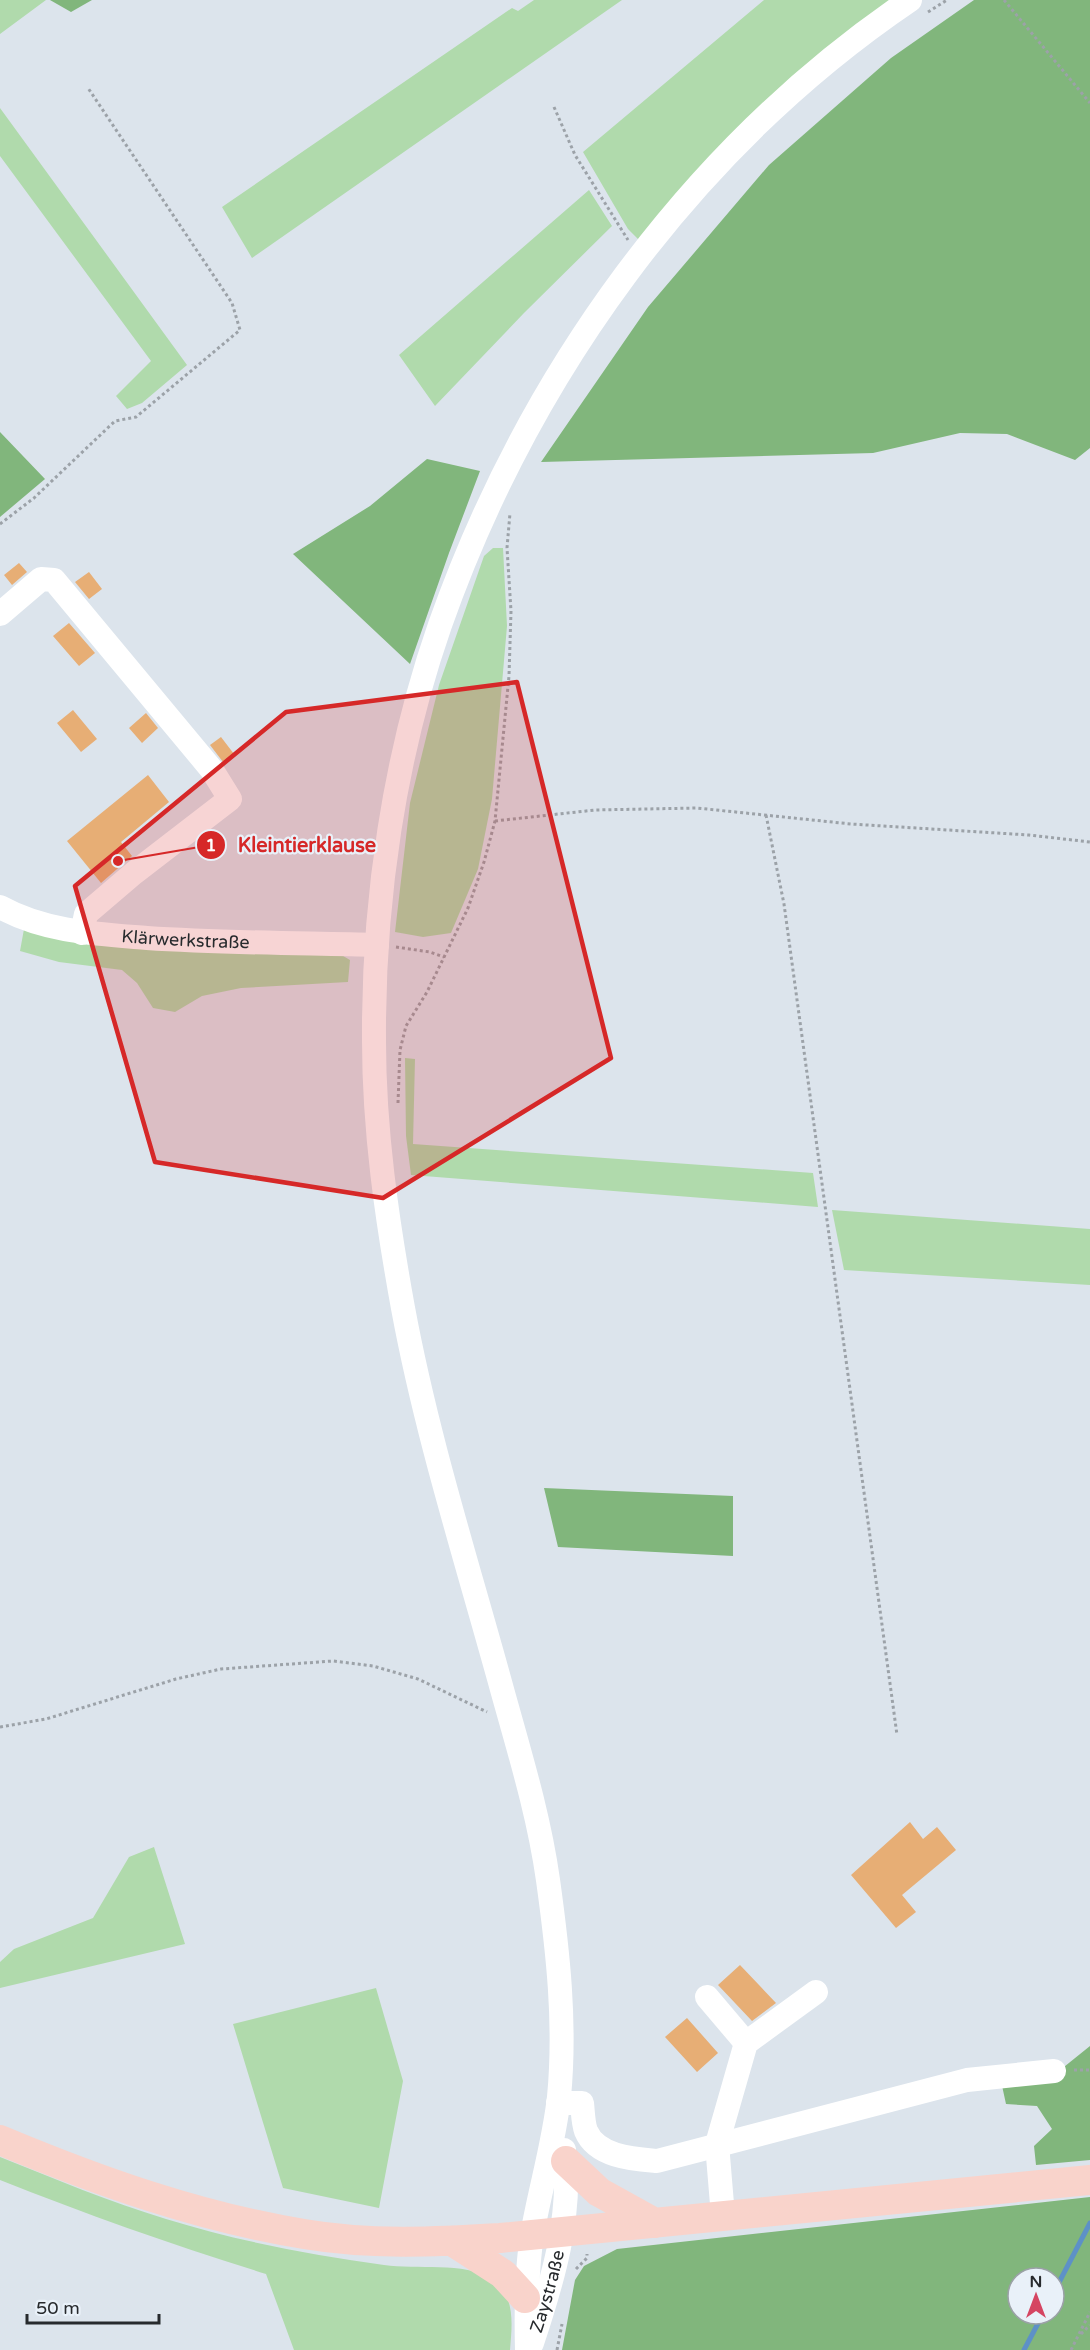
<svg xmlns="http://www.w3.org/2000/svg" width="1090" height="2350" font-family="'Varela Round',sans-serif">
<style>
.green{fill:#b0daac}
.forest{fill:#81b67c;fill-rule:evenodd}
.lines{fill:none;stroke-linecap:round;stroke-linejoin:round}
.stream{stroke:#5d91c7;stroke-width:5}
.building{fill:#e7ae75}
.path{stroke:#9ca2a8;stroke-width:3;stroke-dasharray:3 3;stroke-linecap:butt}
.minor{stroke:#fff;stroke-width:24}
.major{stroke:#f9d3cb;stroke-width:30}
.marked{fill:#d62828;fill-opacity:0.2;stroke:#d62828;stroke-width:4.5;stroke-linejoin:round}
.labels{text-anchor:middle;stroke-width:4.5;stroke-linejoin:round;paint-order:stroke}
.street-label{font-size:18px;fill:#272a2d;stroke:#e9f1f9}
.leader{fill:none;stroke:#d62828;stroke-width:2}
.callout-dot{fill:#d62828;stroke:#e9f1f9;stroke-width:2}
.mark-label{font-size:18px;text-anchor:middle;font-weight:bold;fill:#fff}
.callout-label{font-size:20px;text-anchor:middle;font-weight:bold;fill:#d62828;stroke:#e9f1f9;stroke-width:4.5;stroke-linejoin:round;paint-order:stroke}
</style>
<rect width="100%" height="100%" fill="#dce4ec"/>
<!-- green -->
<path class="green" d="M0 0H46L0 34Z
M534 0H622L252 258 222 207 512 8 518 11Z
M764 0H894L639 240 628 229 583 152Z
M0 108 187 365 142 403 127 409 116 396 151 361 0 156Z
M589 190 612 226 524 313 435 406 399 355Z
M493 548H503L507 626 492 799 478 869 451 933 423 937 395 932 410 803 439 685 484 556Z
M24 929 333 950 350 960 348 982 241 988 202 996 175 1012 153 1008 137 983 122 970 59 962 20 951Z
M405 1058 415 1059 413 1144 813 1173 818 1207 411 1175 406 1136Z
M832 1210 1090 1229V1285L844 1270Z
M154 1847 185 1944 0 1988V1962L14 1949 93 1918 129 1857Z
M376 1988 403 2081 379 2208 283 2188 233 2024Z
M0 2157C55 2179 110 2202 166 2219 237 2241 311 2255 384 2265 416 2270 464 2261 492 2279 516 2296 512 2325 510 2350H294L266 2274C176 2246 88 2215 0 2180Z"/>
<!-- forest -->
<path class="forest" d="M50 0H92L71 12Z
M974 0H1090V448L1075 460 1007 434 960 433 873 453 541 462 648 307 769 165 891 58Z
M0 432 45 479 0 517Z
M427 459 480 471 449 553 410 664 293 554 370 506Z
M544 1488 733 1496V1556L558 1547Z
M1090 2046V2160L1036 2165 1034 2146 1052 2129 1037 2106 1006 2104 1001 2081 1049 2079Z
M1090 2197V2350H562L575 2280 584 2266 617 2249ZM1018 2278H1054V2314H1018Z"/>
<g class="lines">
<!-- stream -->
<path class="stream" d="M1054 2292 1090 2223
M1024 2350 1043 2314"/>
</g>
<!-- building -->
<path class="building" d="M19 563 27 572 12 585 4 575Z
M89 572 102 589 89 599 75 582Z
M69 623 95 653 79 666 53 636Z
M73 710 97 739 81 752 57 723Z
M146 713 158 728 142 743 129 728Z
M221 737 234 754 223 762 210 745Z
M148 775 169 802 121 842 132 856 101 883 67 841Z
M910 1822 923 1839 937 1827 956 1850 902 1895 916 1912 896 1928 851 1875Z
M740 1965 776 2003 752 2021 718 1985Z
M687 2018 718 2053 697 2072 665 2037Z"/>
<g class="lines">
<!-- path -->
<path class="path" d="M1004 0 1090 103
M928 12 947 0
M554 107 575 155 628 240
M0 524 34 498 115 421 136 417 240 330 232 303 88 88
M766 815 784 904 897 1735
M495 821 595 810 697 808 851 824 1029 835 1090 842
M396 947 430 952 444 957
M398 1103 400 1050 406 1026 427 992 468 908 484 862 495 821 509 676 511 611 507 548 510 513
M0 1727 46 1719 176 1679 221 1669 333 1661 373 1666 418 1679 487 1712
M1074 2070H1090
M576 2269 587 2258V2254
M1081 2334 1090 2325
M557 2350 562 2324
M1071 2350 1090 2312"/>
<!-- minor -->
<g class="minor">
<path d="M0 614 41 579 54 580 212 770 230 799 134 873 86 914 82 933"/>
<path id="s1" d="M0 907C45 932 97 934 147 938 223 943 300 943 377 945"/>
<path d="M707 1997 746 2043"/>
<path d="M558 2103H582C583 2112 583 2123 586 2131 597 2157 634 2159 657 2161L967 2080 1054 2071"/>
<path d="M723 2216 717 2144 746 2043 816 1992"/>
<path id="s2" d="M532 2343C552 2283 573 2214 564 2150"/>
<path d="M527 2350C526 2311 526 2274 532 2235 540 2189 554 2143 559 2097 566 2024 558 1952 548 1880 539 1816 520 1754 503 1693 468 1565 427 1438 403 1308 387 1220 374 1131 374 1041 373 901 394 757 440 625 528 376 690 149 910 0"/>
</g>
<!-- major -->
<path class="major" d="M0 2140C98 2181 199 2217 304 2234 368 2245 436 2242 500 2238L1090 2180
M566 2161 599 2192 655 2223
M452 2241 503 2274 525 2298"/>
</g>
<!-- marked area -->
<path class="marked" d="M517 682 611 1058 383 1198 155 1162 75 886 286 712Z"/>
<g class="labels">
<!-- street labels -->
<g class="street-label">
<text dy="6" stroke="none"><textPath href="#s1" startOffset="190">Klärwerkstraße</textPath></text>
<text dy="6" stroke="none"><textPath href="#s2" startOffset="54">Zaystraße</textPath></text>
</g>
</g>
<!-- callouts -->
<path class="leader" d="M118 861L211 845"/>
<g class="callout-dot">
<circle cx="118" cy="861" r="6"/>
<circle cx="211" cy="845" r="15"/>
</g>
<g class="mark-label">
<text x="211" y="851">1</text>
</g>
<g class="callout-label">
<text x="307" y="852">Kleintierklause</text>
</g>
<!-- north arrow -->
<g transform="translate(1036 2296)"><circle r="28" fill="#e9f1f9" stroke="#9ba1a7" stroke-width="1.5"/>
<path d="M0-4.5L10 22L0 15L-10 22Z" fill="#d54562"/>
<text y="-9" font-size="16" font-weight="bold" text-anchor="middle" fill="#272a2d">N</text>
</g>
<!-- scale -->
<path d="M27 2314v9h132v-9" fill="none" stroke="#272a2d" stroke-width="3"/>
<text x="36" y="2314" font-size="18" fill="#272a2d" stroke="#e9f1f9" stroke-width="4.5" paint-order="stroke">50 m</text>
</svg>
